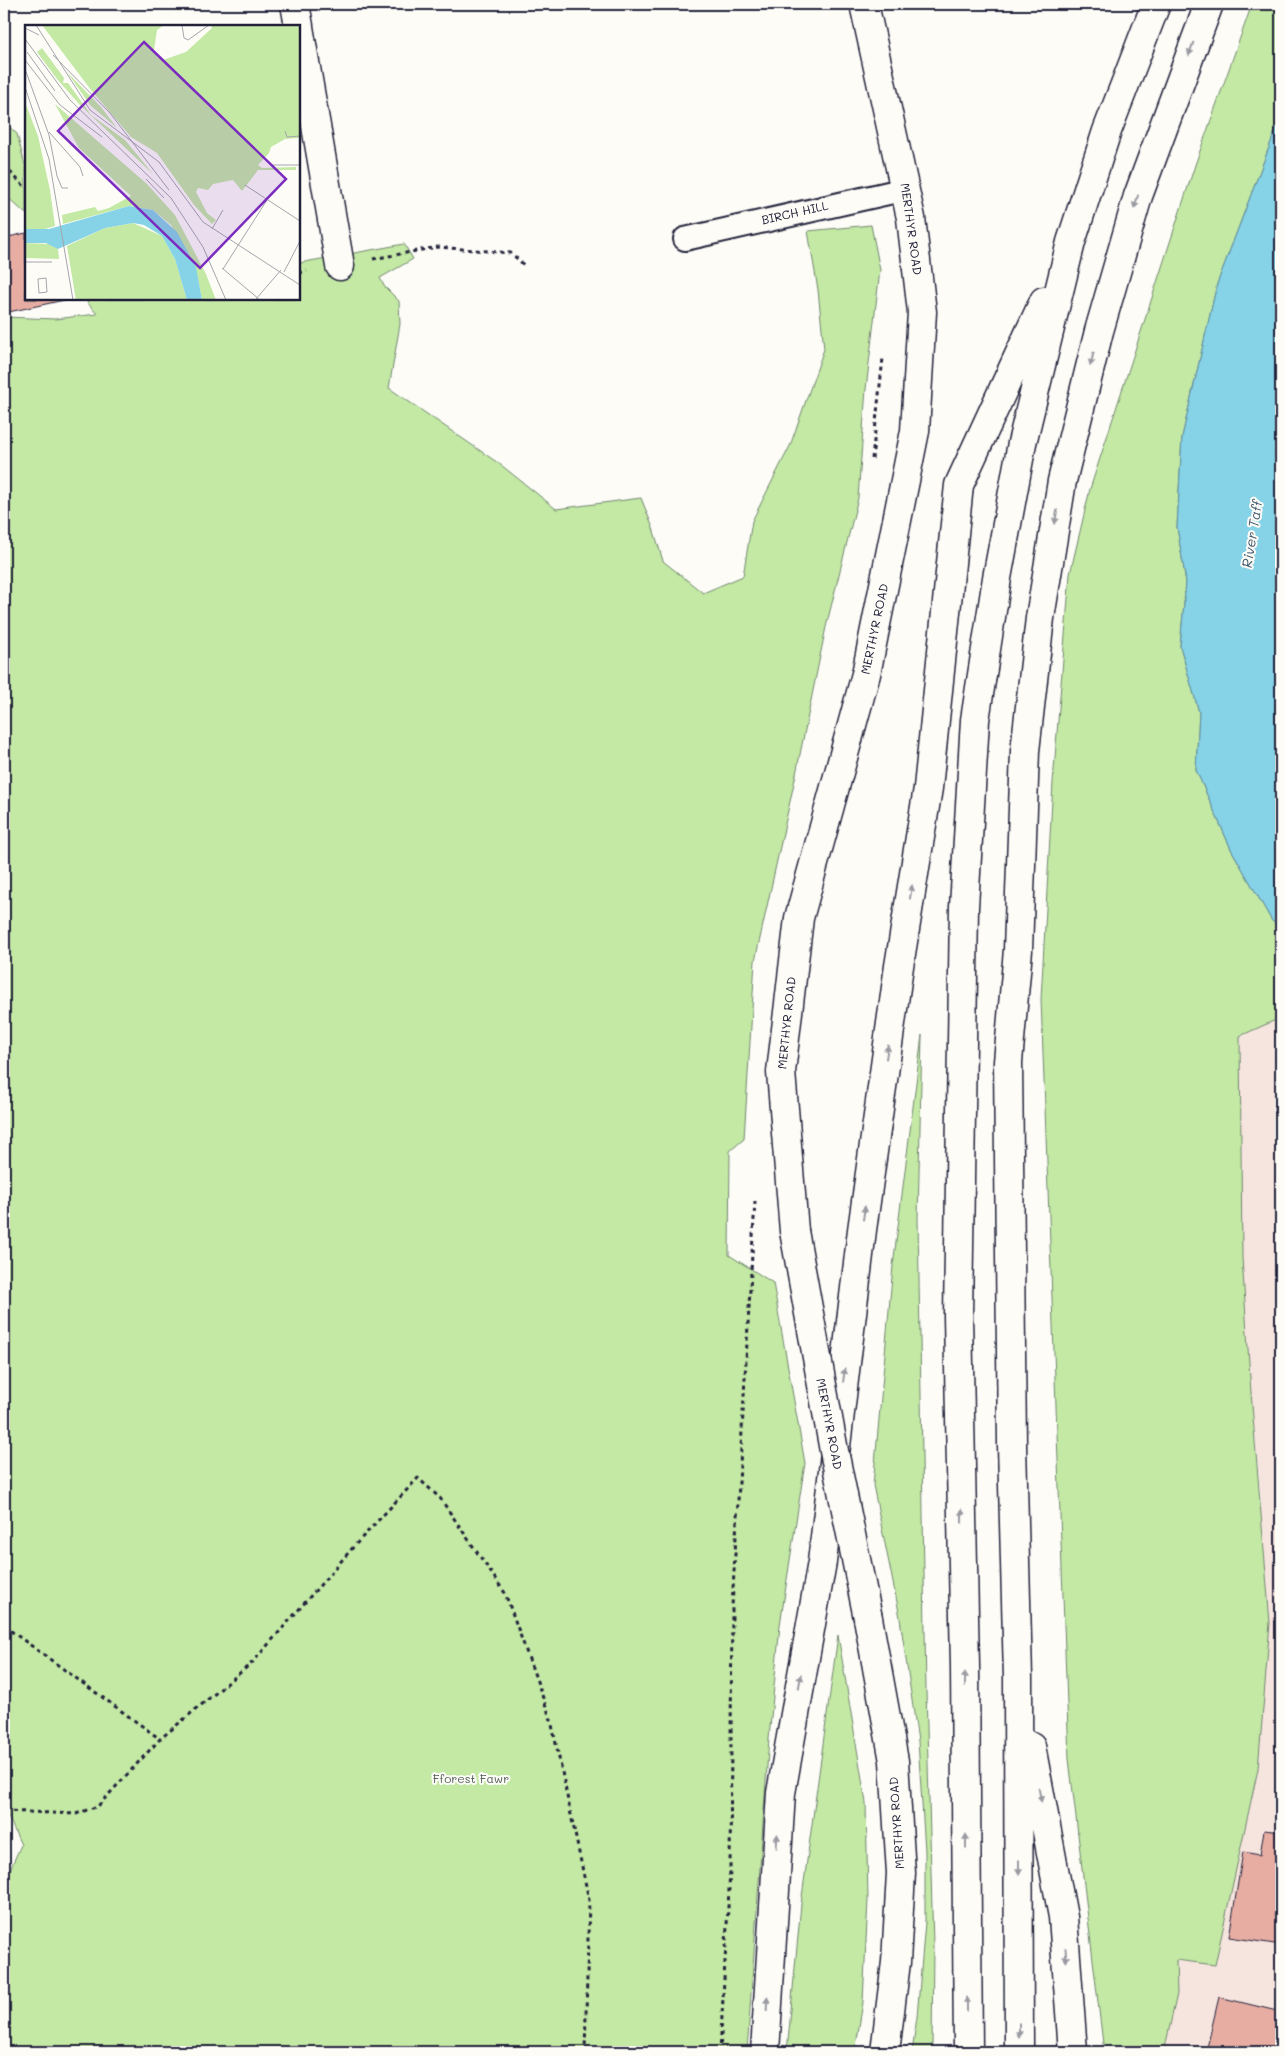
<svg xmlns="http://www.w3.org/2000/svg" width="1285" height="2056" font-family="Mali,sans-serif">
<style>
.built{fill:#f6e4de}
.green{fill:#c3e9a4;stroke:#728670}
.water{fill:#86d2e6;stroke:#5e8ca2}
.building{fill:#e7ada3;stroke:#22223b}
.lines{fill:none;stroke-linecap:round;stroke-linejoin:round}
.lane-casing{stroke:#22223b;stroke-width:26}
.street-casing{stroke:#22223b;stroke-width:31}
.primary-casing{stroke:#22223b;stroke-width:31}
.highway-casing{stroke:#22223b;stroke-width:31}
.path{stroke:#22223b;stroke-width:3;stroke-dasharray:4 4;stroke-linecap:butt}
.lane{stroke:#fdfcf7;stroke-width:22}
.street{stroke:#fdfcf7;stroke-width:28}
.primary{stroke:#fdfcf7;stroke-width:28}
.highway{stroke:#fdfcf7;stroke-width:28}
.primary-bridge-casing{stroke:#22223b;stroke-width:31;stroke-linecap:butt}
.primary-bridge{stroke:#fdfcf7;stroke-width:28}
.oneway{fill:#9a9aa2}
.labels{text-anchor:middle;stroke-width:4;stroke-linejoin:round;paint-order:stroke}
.street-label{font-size:12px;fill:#22223b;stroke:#fdfcf7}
.park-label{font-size:12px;fill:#525e5a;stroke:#fdfcf7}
.water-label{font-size:14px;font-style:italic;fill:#40576e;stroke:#fdfcf7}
.inset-road{fill:none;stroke:#a5a5ac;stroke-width:1}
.view{fill:#7b2cbf;fill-opacity:0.15;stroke:#7b2cbf;stroke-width:2.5}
.inset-edge{fill:none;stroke:#22223b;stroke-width:2.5}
</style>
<rect width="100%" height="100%" fill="#fdfcf7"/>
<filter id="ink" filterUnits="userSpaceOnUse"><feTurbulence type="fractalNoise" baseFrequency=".02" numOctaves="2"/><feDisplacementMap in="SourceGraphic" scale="10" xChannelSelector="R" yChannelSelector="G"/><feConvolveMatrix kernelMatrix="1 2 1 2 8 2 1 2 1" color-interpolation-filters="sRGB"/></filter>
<g filter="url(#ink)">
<!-- built -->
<path class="built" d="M1278 1019 1281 1022V2052H1164L1177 1994 1176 1960 1215 1965 1261 1501 1251 1393 1242 1258 1240 1035Z"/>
<!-- green -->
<path class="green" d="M1252 4H1281V116L1217 284 1182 437 1177 527 1186 582 1180 646 1199 712 1196 770 1231 849 1272 921 1281 929V1022L1278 1019 1240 1036 1242 1258 1251 1393 1270 1623 1258 1769 1215 1965 1176 1960 1177 1994 1164 2052H1104L1069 1759 1041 999 1053 782 1070 574 1090 489 1195 165Z
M4 122 17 134 26 169V214L4 194Z
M871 225 880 270 866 389 858 498 826 627 796 774 755 961 744 1139 730 1151 729 1255 773 1283 805 1463 780 1625 769 1738 747 2052H4V1883L21 1845 4 1807V317L55 319 97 314 87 302V299H299V263L404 244 413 259 380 278 384 286 399 301 400 324 389 388 501 465 556 509 641 498 653 528 663 561 703 593 743 576 752 521 790 446 824 349 818 290 808 231Z
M922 1035 918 1219 926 1690 933 1945 932 2052H912L917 2017 925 1922V1851L918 1741 899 1612 873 1485 893 1266Z
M838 1635 866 1803 868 1900 863 2002 855 2052H787L801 1904Z"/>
<!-- water -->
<path class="water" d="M1281 116V929L1272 921 1231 849 1196 770 1199 712 1180 646 1186 582 1177 527 1182 437 1217 284Z"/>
<!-- building -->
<path class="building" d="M26 233V299H69L4 313V238Z
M1264 1830 1281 1832V1945L1229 1937 1243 1852 1260 1855Z
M1219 1997 1281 2012V2052H1206Z"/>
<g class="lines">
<defs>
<path id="lane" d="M685 239 906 189"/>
<path id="street" d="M295 4 299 26
M299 27 340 266"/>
<path id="primary" d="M794 1231 781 1072 799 918 866 674 915 431 922 312 911 218 864 4
M868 1618 894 1761 901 1873 896 1962 885 2052"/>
<path id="highway" d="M1031 1746 1063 1917 1073 2052
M765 2052 781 1793 822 1562 862 1230 899 966 928 788 959 485 1044 301
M968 2052 965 1666 958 1316 964 907 975 720 997 578 1022 443 1071 242 1107 131 1156 4
M1019 2052 1018 1678 1012 1445 1008 1062 1018 950 1025 751 1040 618 1062 481 1099 331 1138 196 1209 4"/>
</defs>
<!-- lane casing -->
<use href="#lane" class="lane-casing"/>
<!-- street casing -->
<use href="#street" class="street-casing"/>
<!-- primary casing -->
<use href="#primary" class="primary-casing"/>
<!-- highway casing -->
<use href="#highway" class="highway-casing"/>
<!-- path -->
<path class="path" d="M4 166 26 188
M373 259 438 247 511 253 524 265
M299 273 307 271
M872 459 883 358
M4 1626 160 1739
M4 1811 76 1814 98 1806 160 1739 253 1662 356 1544 418 1478 440 1498 505 1593 551 1720 589 1900 585 2052
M720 2052 730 1871 732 1607 755 1201"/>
<!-- lane -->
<use href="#lane" class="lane"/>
<!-- street -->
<use href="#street" class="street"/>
<!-- primary -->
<use href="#primary" class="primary"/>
<!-- highway -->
<use href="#highway" class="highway"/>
<defs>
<path id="primary-bridge" d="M794 1231 834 1451 868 1618"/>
</defs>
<!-- primary-bridge casing -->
<use href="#primary-bridge" class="primary-bridge-casing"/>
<!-- primary-bridge -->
<use href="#primary-bridge" class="primary-bridge"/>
</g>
<!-- one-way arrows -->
<defs><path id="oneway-solid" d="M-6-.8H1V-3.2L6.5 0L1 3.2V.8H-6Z" transform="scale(1.25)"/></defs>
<g class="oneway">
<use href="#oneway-solid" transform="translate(1191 49) rotate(110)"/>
<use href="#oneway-solid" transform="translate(1136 202) rotate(107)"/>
<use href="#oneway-solid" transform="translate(1092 359) rotate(104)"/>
<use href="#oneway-solid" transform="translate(1056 517) rotate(99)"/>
<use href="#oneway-solid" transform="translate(911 892) rotate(-81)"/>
<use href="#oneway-solid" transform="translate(887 1052) rotate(-82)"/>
<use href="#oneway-solid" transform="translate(864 1213) rotate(-82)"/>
<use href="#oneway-solid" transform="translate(844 1375) rotate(-83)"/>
<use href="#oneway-solid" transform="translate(962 1516) rotate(-91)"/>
<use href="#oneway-solid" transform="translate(965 1679) rotate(-90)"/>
<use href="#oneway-solid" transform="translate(800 1681) rotate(-80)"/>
<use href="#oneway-solid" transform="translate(1040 1795) rotate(79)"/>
<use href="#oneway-solid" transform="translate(777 1841) rotate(-86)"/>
<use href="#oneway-solid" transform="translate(966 1841) rotate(-90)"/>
<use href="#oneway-solid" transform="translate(1019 1867) rotate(90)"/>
<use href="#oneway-solid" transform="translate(1066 1955) rotate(86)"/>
<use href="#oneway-solid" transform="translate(767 2004) rotate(-87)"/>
<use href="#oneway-solid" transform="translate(967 2004) rotate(-90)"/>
<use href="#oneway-solid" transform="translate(1019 2030) rotate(90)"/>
</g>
</g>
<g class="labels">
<!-- street labels -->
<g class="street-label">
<text transform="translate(795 213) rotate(-13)" y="4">BIRCH HILL</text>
<text transform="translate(911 229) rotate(82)" y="4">MERTHYR ROAD</text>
<text transform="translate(875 629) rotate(-78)" y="4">MERTHYR ROAD</text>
<text transform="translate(787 1023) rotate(-84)" y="4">MERTHYR ROAD</text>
<text transform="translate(829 1424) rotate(79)" y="4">MERTHYR ROAD</text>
<text transform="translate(897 1823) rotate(-94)" y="4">MERTHYR ROAD</text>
</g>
<!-- park labels -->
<g class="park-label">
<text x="471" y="1783">Fforest Fawr</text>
</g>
<!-- water labels -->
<g class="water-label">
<text transform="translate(1252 534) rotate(-81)" y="5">River Taff</text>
</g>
</g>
<!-- overview -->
<g transform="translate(25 25)">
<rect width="275" height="275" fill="#fdfcf7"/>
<path d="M17 0H139L132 5 129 25 132 32 138 35 161 27 187 3 186 0H275V113L260 114 246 122 244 128 233 140 237 143 271 142V145H233L217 166 208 155 188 159 183 165 173 163 171 167 182 188 191 195 187 199 169 180 132 128 106 112 66 65ZM17 23 39 53 38 58H43L66 90 100 115 128 149 55 80 32 54 12 27ZM42 47 76 82 92 103 65 80ZM0 77 13 111 25 165 30 201 17 205 0 204ZM30 79 122 159 150 190 181 249 191 275H177L173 254 146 200 128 185 104 181 38 199 37 190 70 182 73 186 84 183 106 171 54 123ZM108 198 137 211 150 234 162 275H51L42 221 80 203ZM0 218 25 219 33 224 34 234 1 233Z" fill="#c3e9a4"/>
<path d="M104 181 128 185 152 207 171 242 177 275H162L150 234 137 211 119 200 108 198 80 203 33 224 21 218H0V204H24Z" fill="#86d2e6"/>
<path class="inset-road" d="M11 0 65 85 134 137 178 197 275 260M157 0 159 13 163 15 184 0M0 3 14 10M0 14 45 75 146 173 178 222 201 275M2 27 30 66M28 30 85 88 144 165M0 35 35 80 77 112M0 44 24 110 32 151 37 163H43M0 62 24 134 48 275M260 106 262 112 275 111M24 107 55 142 58 151M246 140H275M121 154 139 173M220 160 275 196M187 204 198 185M0 237H27M197 243 235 275M198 244 242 175M259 247 275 216M21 253 22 267 14 268 13 254ZM231 274 256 245"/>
<path class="view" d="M119 17 261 154 175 243 33 106Z"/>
<rect width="275" height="275" class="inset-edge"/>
</g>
<!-- margin -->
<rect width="1285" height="2056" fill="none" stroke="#fdfcf7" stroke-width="20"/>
<rect x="10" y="10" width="1265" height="2036" fill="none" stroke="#22223b" stroke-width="2" filter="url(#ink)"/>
</svg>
